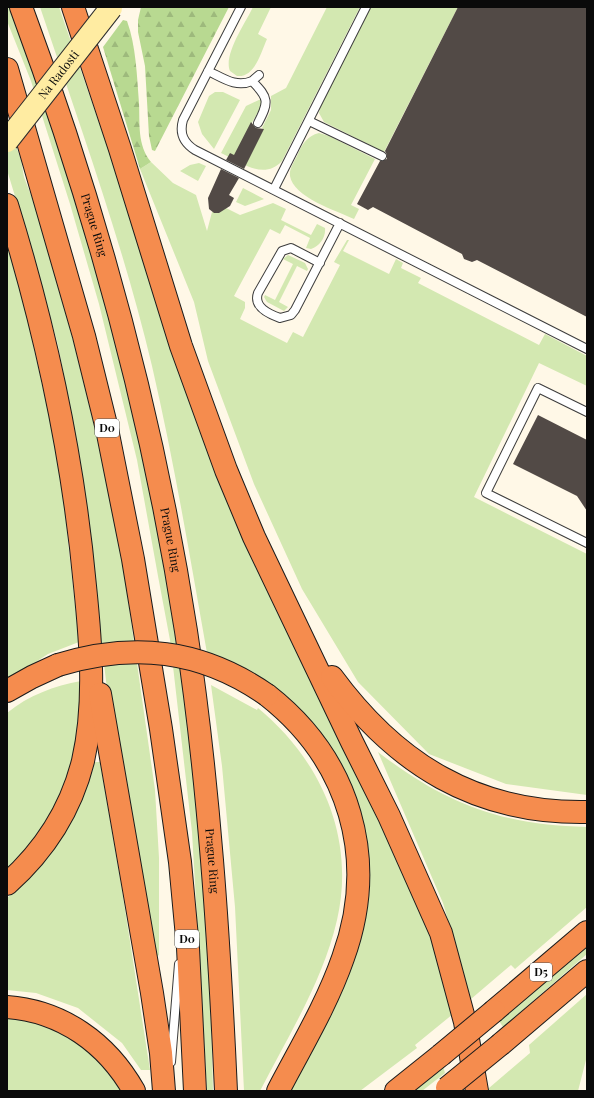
<svg xmlns="http://www.w3.org/2000/svg" width="594" height="1098" font-family="'Playfair Display',serif">
<style>
.grass{fill:#d3e8b1}
.forest{fill:url(#forest-firs)}
.building{fill:#524a46}
.lines{fill:none;stroke-linecap:round;stroke-linejoin:round}
.service-casing{stroke:#3d3d3d;stroke-width:10}
.motorway-casing{stroke:#1b1b1b;stroke-width:24}
.service{stroke:#fff;stroke-width:8}
.motorway{stroke:#f58c4e;stroke-width:22}
.secondary-bridge-casing{stroke:#2c2c2c;stroke-width:24;stroke-linecap:butt}
.motorway-bridge-casing{stroke:#1b1b1b;stroke-width:24;stroke-linecap:butt}
.secondary-bridge{stroke:#ffeca2;stroke-width:22}
.motorway-bridge{stroke:#f58c4e;stroke-width:22}
.labels{text-anchor:middle;stroke-width:4;stroke-linejoin:round;paint-order:stroke}
.shield{fill:#fff;stroke:#545454;stroke-width:1}
.shield-label{font-size:11px;font-weight:bold;fill:#0a0a0a}
.street-label{font-size:12px;fill:#0a0a0a;stroke:#fff}
</style>
<defs>
<pattern id="forest-firs" width="22" height="20" patternUnits="userSpaceOnUse"><rect width="22" height="20" fill="#b8d991"/><path d="M5 1l3.5 6h-7zM16 11l3.5 6h-7z" fill="#9db97c"/></pattern>
</defs>
<rect width="100%" height="100%" fill="#fff8e7"/>
<!-- grass -->
<path class="grass" d="M7 7H9C111 266 173 553 199 830 207 916 211 1004 213 1091H207L192 832 170 640 158 576 137 460 99 304 70 204 31 81 7 21Z
M40 7H59L239 528 263 581 410 878 436 955 453 1014 415 1045 417 1048 360 1091H285L361 931 358 817 273 687 240 666 207 653C190 557 174 461 152 366 123 244 80 126 40 7Z
M253 7H271L258 34 267 39C261 52 255 78 237 76L230 71C223 55 246 22 253 7Z
M327 7H360L282 161C264 181 240 162 221 153L246 106 261 99 262 105 241 142 263 129 262 128 271 110V96L286 88Z
M371 7H458L384 152 324 122 319 113 321 104Z
M215 92H223L240 100 214 149 202 134 198 122 209 96Z
M7 121 21 160 24 177 34 203 73 340 96 433 123 565 155 790 159 858V955L154 958 112 731 79 454 58 345 37 268 7 170Z
M319 133 329 136 375 159 351 205 359 209 354 219C337 211 293 197 290 176 289 169 294 162 297 156 302 144 307 136 319 133Z
M151 162 173 183 196 195 207 231 212 212 219 213 224 207 240 215 273 203 286 209 281 220 311 235 317 224 325 228C326 237 320 246 311 249L306 248 310 238 285 225 280 234 270 229 234 296 245 302V308L240 319 287 343 293 332 303 337 340 265 334 262 347 240H349L343 251 389 274 396 259 403 263 401 268 421 278 418 283 539 345 545 334 587 356V386L539 363 474 497 587 554V795L506 784 429 754 358 682 302 589 254 484 208 361 194 302 140 169Z
M199 163 206 166 198 181 180 171 190 165Z
M243 188 264 199 245 206 236 202Z
M7 244 19 283 59 459 79 642 48 654 7 681Z
M288 255 305 263 308 269 307 271 297 266 279 302 288 307 284 311 267 302 264 297 265 295 275 300 293 264 283 259Z
M81 681C79 767 66 808 7 872V713C29 695 54 686 81 681Z
M211 685 257 710 258 708C321 760 356 838 337 920 323 981 288 1036 260 1091H244L235 907 222 766Z
M378 752C446 804 501 825 587 827V907L515 969 511 965 471 999 443 903Z
M95 762H100L122 890 150 1070H141L122 1043 78 1008 36 993 7 990V898C54 858 77 820 95 762Z
M587 945V954L503 1027 499 1021Z
M587 994V1056L578 1091H489V1088L530 1053 529 1045Z
M7 1014H16L86 1043 126 1091H7Z
M443 1066 445 1073 422 1091H411Z"/>
<!-- forest -->
<path class="forest" d="M141 7H229L155 151 152 150 149 136 145 66 138 32V20Z
M123 20 127 21C136 46 137 76 139 103 140 123 137 145 151 162L140 169 103 47Z"/>
<!-- building -->
<path class="building" d="M458 7H587V317L477 260 472 262 464 259 462 254 373 207 368 210 357 204 380 161 387 159V155L385 151Z
M251 122 256 128 264 129 244 169 226 160 230 153 234 155Z
M221 169 239 178 229 195 234 198 230 206 219 213H214L209 209 208 198Z
M538 415 587 440V511L577 496 513 464Z"/>
<g class="lines">
<defs>
<path id="service" d="M241 7 183 120C179 134 184 143 195 150L587 349
M208 71C223 78 236 88 252 81 269 98 269 102 258 123
M252 81 259 75
M309 121 382 156
M274 189 366 7
M320 263 291 248 282 251 258 293C253 307 269 314 280 318L291 315 295 310 340 223
M587 412 538 388 486 493 587 543
M171 1062 179 964"/>
<g id="motorway">
<path id="s1" d="M21 7C96 209 153 417 186 631 209 783 219 937 226 1091"/>
<path d="M73 7 120 149 181 346 226 470 254 537 352 742 389 816 441 933 465 1022 477 1091"/>
<path d="M7 69 84 336 107 429 133 559 161 729 180 862 188 948 195 1091"/>
<path d="M7 205C46 331 73 455 85 586 91 644 96 704 83 761 71 809 44 851 7 884"/>
<path d="M332 677C396 764 476 814 587 812"/>
<path d="M7 691 32 677 58 665"/>
<path d="M100 694 152 993 161 1053 164 1091"/>
<path d="M267 695C350 760 379 859 343 958 327 1004 301 1047 278 1091"/>
<path d="M7 1007C62 1011 107 1043 134 1091"/>
<path d="M494 1011 587 932"/>
<path d="M501 1044 587 971"/>
<path d="M396 1091 441 1055"/>
</g>
</defs>
<!-- service casing -->
<use href="#service" class="service-casing"/>
<!-- motorway casing -->
<use href="#motorway" class="motorway-casing"/>
<!-- service -->
<use href="#service" class="service"/>
<!-- motorway -->
<use href="#motorway" class="motorway"/>
<defs>
<g id="secondary-bridge">
<path id="s2" d="M7 141 111 8"/>
</g>
<path id="motorway-bridge" d="M58 665C133 642 201 649 267 695
M441 1055 494 1011
M447 1088 501 1044"/>
</defs>
<!-- secondary-bridge casing -->
<use href="#secondary-bridge" class="secondary-bridge-casing"/>
<!-- motorway-bridge casing -->
<use href="#motorway-bridge" class="motorway-bridge-casing"/>
<!-- secondary-bridge -->
<use href="#secondary-bridge" class="secondary-bridge"/>
<!-- motorway-bridge -->
<use href="#motorway-bridge" class="motorway-bridge"/>
</g>
<g class="labels">
<!-- shield labels -->
<g class="shield">
<rect x="95" y="419" width="24" height="18" rx="3"/>
<rect x="175" y="930" width="24" height="18" rx="3"/>
<rect x="530" y="963" width="22" height="18" rx="3"/>
</g>
<g class="shield-label">
<text x="107" y="432">D0</text>
<text x="187" y="943">D0</text>
<text x="541" y="976">D5</text>
</g>
<!-- street labels -->
<g class="street-label">
<text dy="4" stroke="none"><textPath href="#s2" startOffset="84">Na Radosti</textPath></text>
<text dy="4" stroke="none"><textPath href="#s1" startOffset="230">Prague Ring</textPath></text>
<text dy="4" stroke="none"><textPath href="#s1" startOffset="554">Prague Ring</textPath></text>
<text dy="4" stroke="none"><textPath href="#s1" startOffset="878">Prague Ring</textPath></text>
</g>
</g>
<!-- border -->
<rect width="594" height="1098" fill="none" stroke="#0a0a0a" stroke-width="16"/>
</svg>
